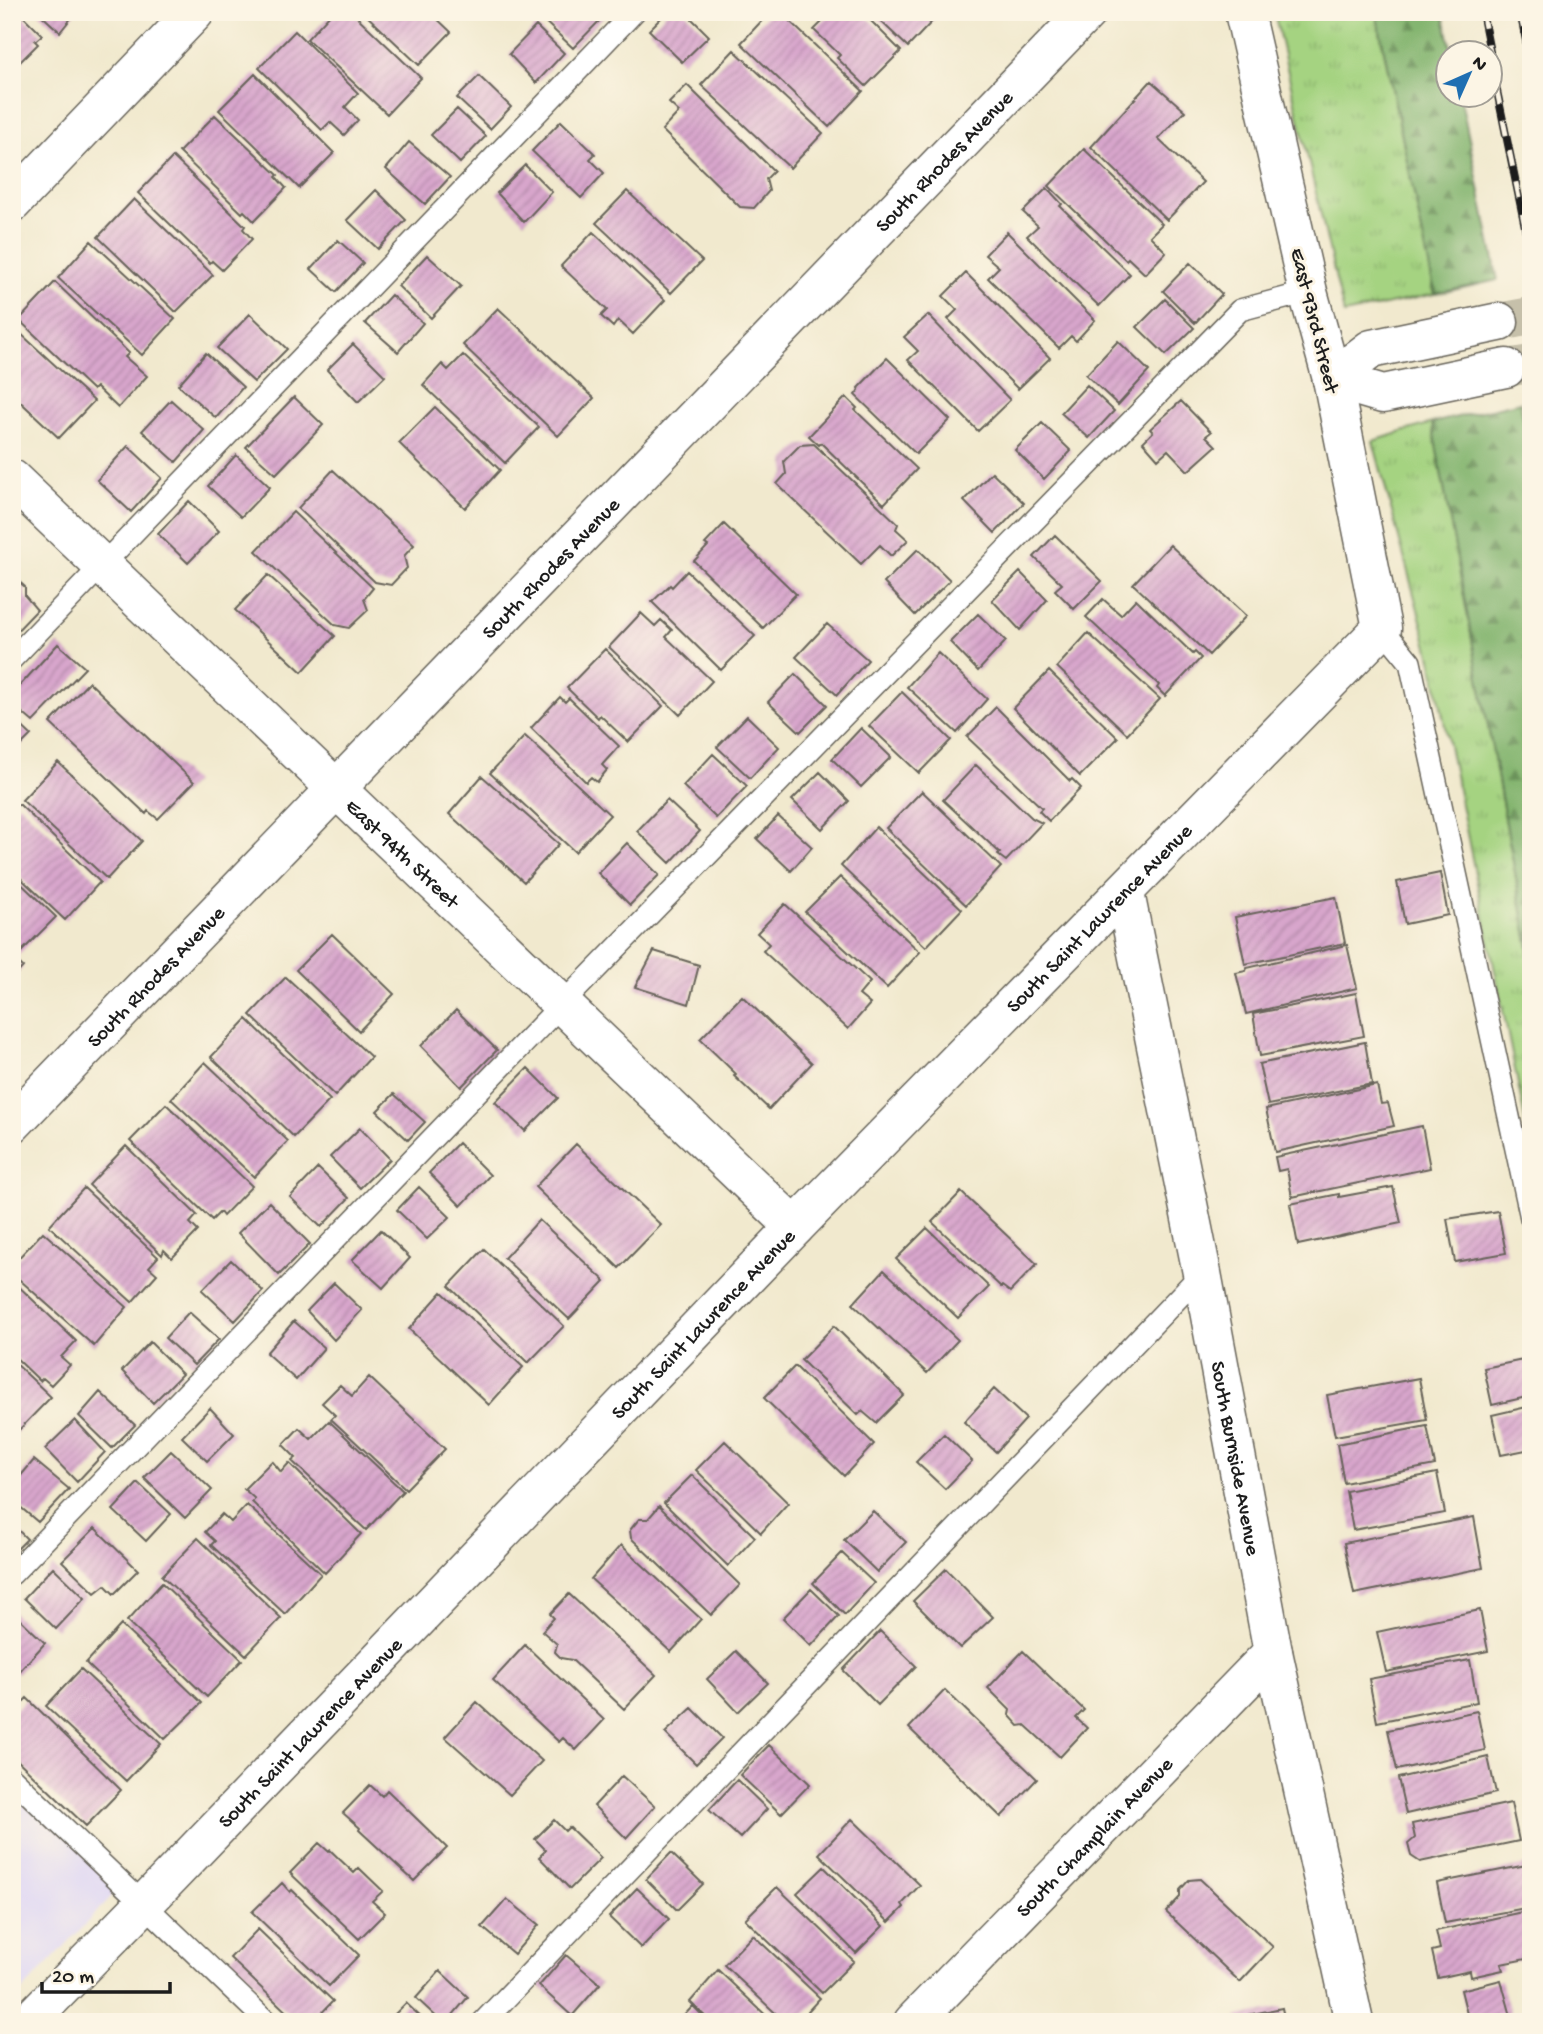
<svg xmlns="http://www.w3.org/2000/svg" width="1543" height="2034" font-family="'Gochi Hand',sans-serif">
<style>
.built{fill:#ddd5f6}
.grass{fill:url(#grass-tufts);stroke:#60784e;stroke-width:2}
.forest{fill:url(#forest-firs);stroke:#506846;stroke-width:2}
.building{fill:url(#building-hatch)}
.lines{fill:none;stroke-linecap:round;stroke-linejoin:round}
.tertiary-tunnel{stroke:#c6c0aa;stroke-width:38;stroke-dasharray:38 19;stroke-linecap:butt}
.service-casing{stroke:#67645a;stroke-width:24}
.minor-casing{stroke:#67645a;stroke-width:41}
.tertiary-casing{stroke:#67645a;stroke-width:41}
.service{stroke:#fff;stroke-width:21}
.minor{stroke:#fff;stroke-width:38}
.tertiary{stroke:#fff;stroke-width:38}
.rail-casing{stroke:#1c1c1c;stroke-width:8}
.rail{stroke:#fcf5e5;stroke-width:5;stroke-dasharray:16;stroke-linecap:butt}
.labels{text-anchor:middle;stroke-width:6;stroke-linejoin:round;paint-order:stroke}
.street-label{font-size:21px;fill:#1c1c1c;stroke:#fcf5e5}
</style>
<defs>
<pattern id="grass-tufts" width="24" height="20" patternUnits="userSpaceOnUse" patternTransform="scale(1.75)"><rect width="24" height="20" fill="#a5d381"/><path d="M3 7l-1-3M5 7V3M7 7l1-3M15 17l-1-3M17 17v-4M19 17l1-3" fill="none" stroke="#8db56f"/></pattern>
<pattern id="forest-firs" width="22" height="20" patternUnits="userSpaceOnUse" patternTransform="scale(1.75)"><rect width="22" height="20" fill="#84b56f"/><path d="M5 1l3.5 6h-7zM16 11l3.5 6h-7z" fill="#6b925a"/></pattern>
<pattern id="building-hatch" width="6" height="6" patternUnits="userSpaceOnUse" patternTransform="scale(1.75)"><rect width="6" height="6" fill="#d8a6cc"/><path d="M-1 1l2-2M0 6l6-6M5 7l2-2" fill="none" stroke="#b98eaf"/></pattern>
</defs>
<rect width="100%" height="100%" fill="#fcf5e5"/>
<filter id="ink" filterUnits="userSpaceOnUse"><feTurbulence type="fractalNoise" baseFrequency=".0143" numOctaves="2"/><feDisplacementMap in="SourceGraphic" scale="14" xChannelSelector="R" yChannelSelector="G"/><feConvolveMatrix kernelMatrix="1 2 1 2 8 2 1 2 1" color-interpolation-filters="sRGB"/></filter>
<filter id="wash" filterUnits="userSpaceOnUse"><feTurbulence type="fractalNoise" baseFrequency=".00686" numOctaves="4" result="noise"/><feDisplacementMap in="SourceGraphic" scale="28" xChannelSelector="R" yChannelSelector="G"/><feGaussianBlur stdDeviation="1.57" result="paint"/><feColorMatrix in="noise" values="0 0 0 0 0 0 0 0 0 0 0 0 0 0 0 0 0 1.4 0 .05"/><feComposite in="paint" operator="in"/></filter>
<g filter="url(#wash)">
<rect width="100%" height="100%" fill="#f1e9ce"/>
<!-- built -->
<path class="built" d="M12 1778 123 1884 12 2002Z"/>
<!-- grass -->
<path class="grass" d="M1274 12H1376L1435 294 1344 314Z
M1432 423 1531 959V1148L1432 662 1373 441Z"/>
<!-- forest -->
<path class="forest" d="M1376 12H1443L1452 52H1448V94L1460 95 1498 280 1435 294Z
M1520 402 1531 454V959L1432 423Z"/>
<g id="blocks">
<!-- building -->
<path class="building" d="M12 12H19L42 35 35 41 38 44 12 70Z
M38 12H76L60 32Z
M332 12H352L421 78 387 114 307 39Z
M363 12H430L451 32 419 65Z
M543 12H604L606 14 573 48 539 16Z
M667 12H685L709 36 682 62 649 30Z
M770 12H780L863 91 829 127 741 43Z
M832 12H862L901 51 866 86 837 58 840 55 814 30Z
M871 12H941L908 47Z
M536 26 564 53 536 83 509 54Z
M295 31 358 93 345 107 358 120 344 135 330 122 322 130 259 68Z
M734 50 823 133 790 168 701 85Z
M255 74 334 153 299 188 219 110Z
M479 76 511 107 490 129 457 98Z
M1151 81 1185 111 1158 139 1203 182 1167 220 1091 147Z
M687 85 774 171 766 179 769 191 754 208 740 207 662 130 679 112 669 103Z
M457 109 486 136 460 163 431 135Z
M215 115 278 175 276 177 286 188 254 221 244 211 242 213 179 152Z
M561 121 595 154 590 159 604 173 581 198 532 151Z
M409 142 450 177 425 204 386 169Z
M1084 149 1162 224 1150 236 1166 252 1145 274 1128 258 1126 260 1049 186Z
M173 157 245 226 243 229 252 239 222 270 212 261 210 263 138 193Z
M525 165 552 192 524 222 497 193Z
M1047 188 1062 204 1060 206 1130 274 1099 306 1027 236 1038 226 1023 212Z
M376 190 406 220 378 249 347 220Z
M627 191 702 261 671 293 596 223Z
M134 199 213 275 176 312 98 237Z
M593 232 665 300 633 334 618 320 613 327 601 316 607 310 561 266Z
M1007 232 1095 320 1076 341 1071 336 1059 348 988 278 999 267 985 255Z
M338 240 363 263 336 292 311 269Z
M91 241 175 319 142 355 58 278Z
M427 255 461 286 431 318 398 286Z
M1190 263 1222 294 1195 323 1163 291Z
M966 273 1050 358 1018 389 948 319 957 310 943 296Z
M55 282 129 353 125 357 147 376 118 408 96 387 93 390 19 320Z
M391 295 423 323 398 352 365 323Z
M1165 299 1194 328 1166 355 1137 327Z
M498 308 594 398 558 436 463 345Z
M250 314 287 349 254 382 217 348Z
M928 315 1010 400 978 431 908 360 918 351 904 337Z
M20 333 94 401 59 438 12 394V341Z
M1118 341 1149 371 1118 405 1086 375Z
M353 344 385 376 358 402 327 370Z
M206 353 243 387 216 418 178 385Z
M463 355 539 427 505 463 423 385 442 364 448 370Z
M887 358 950 420 916 454 855 395 859 390 858 388Z
M1087 385 1114 411 1089 438 1061 413Z
M294 397 323 425 276 474 246 447Z
M846 397 857 408 855 410 917 469 884 504 821 443 819 445 809 436Z
M171 400 204 430 176 462 142 431Z
M1181 401 1211 432 1206 436 1216 446 1188 471 1168 450 1158 459 1143 442 1153 432 1150 429Z
M435 407 500 470 465 508 399 443Z
M1042 423 1071 451 1044 479 1015 450Z
M814 444 898 524 896 529 908 540 891 556 880 545 861 564 777 484 786 474 784 461 800 445Z
M128 446 162 478 131 512 97 480Z
M236 455 270 487 241 517 208 486Z
M333 470 414 545 404 556 407 568 391 585 375 582 298 508Z
M992 472 1024 503 995 533 964 501Z
M189 501 219 531 188 563 158 534Z
M293 512 373 588 364 599 368 610 349 628 335 625 256 551Z
M724 524 796 594 763 628 694 561 708 546 705 544Z
M1055 535 1102 581 1074 609 1055 590 1062 584 1034 557Z
M1170 545 1246 616 1209 655 1133 584Z
M918 549 950 580 915 615 884 583Z
M687 571 755 636 721 670 652 602 670 585 672 587Z
M1020 572 1047 600 1020 630 992 600Z
M268 575 335 636 302 672 235 610Z
M12 578H15L25 587V596L37 610 12 636Z
M1103 599 1121 615 1136 599 1193 654 1195 652 1201 658 1165 696 1157 688 1159 685 1086 617Z
M641 613 655 626 661 620 672 630 666 637 712 681 680 715 609 647Z
M978 614 1006 641 978 671 950 642Z
M827 624 868 660 837 695 796 657Z
M1088 633 1160 699 1127 734 1057 667Z
M58 644 85 668 33 722 12 704V694Z
M605 649 663 706 628 742 600 715 598 718 567 688Z
M938 653 987 699 957 733 907 687Z
M1049 671 1118 738 1080 776 1013 708Z
M795 674 827 705 800 732 768 702Z
M89 682 194 782 158 819 148 811 146 814 50 723Z
M902 692 951 740 919 773 869 726Z
M560 697 565 702 569 698 619 746 602 765 607 770 597 782 591 777 586 782 531 728Z
M996 707 1070 781 1072 779 1081 788 1049 821 1039 811 1042 808 967 737Z
M747 716 779 747 750 778 717 747Z
M12 717 31 735 12 754Z
M861 728 891 757 861 787 832 759Z
M525 736 610 815 575 852 490 773Z
M713 754 747 786 716 818 683 786Z
M58 762 142 841 107 879 22 800Z
M976 765 1032 818 1042 823 1006 861 998 855 1000 853 943 800Z
M820 772 849 801 822 829 792 800Z
M482 776 559 844 524 882 449 814Z
M922 791 1001 867 966 905 886 828Z
M667 800 700 831 670 863 637 831Z
M19 804 100 882 65 920 12 870V810Z
M778 816 812 847 791 871 757 839Z
M876 827 962 909 926 947 841 866Z
M627 843 659 875 630 905 598 873Z
M1440 873 1448 915 1405 924 1397 882Z
M12 875 56 917 18 955 12 949Z
M840 877 920 952 887 988 805 912Z
M1336 897 1345 943 1245 964 1235 917Z
M785 904 870 982 859 995 870 1004 848 1029 763 951 769 944 757 933Z
M332 934 394 994 359 1031 296 970Z
M1347 945 1357 988 1246 1014 1236 973 1246 971 1247 968Z
M654 951 699 965 689 1004 635 987Z
M12 956 23 967 12 979Z
M286 977 371 1057 335 1096 250 1015Z
M1356 993 1364 1036 1260 1056 1253 1014Z
M742 996 812 1063 769 1109 734 1076 736 1074 700 1039Z
M456 1010 497 1050 461 1087 421 1046Z
M247 1019 330 1100 294 1137 211 1057Z
M1365 1042 1372 1084 1268 1105 1259 1064Z
M205 1062 288 1141 254 1177 171 1099Z
M528 1068 558 1098 525 1131 495 1102Z
M1377 1085 1381 1104 1388 1103 1394 1126 1275 1152 1266 1109Z
M394 1094 425 1122 408 1140 377 1111Z
M166 1104 252 1186 223 1216 220 1212 212 1220 130 1141Z
M1422 1126 1430 1168 1292 1197 1287 1169 1278 1171 1275 1157Z
M360 1128 390 1159 360 1188 330 1157Z
M458 1143 490 1175 461 1206 429 1173Z
M576 1144 661 1225 619 1268 535 1187Z
M126 1146 197 1215 190 1223 198 1231 172 1258 164 1250 162 1255 89 1185Z
M318 1168 349 1198 321 1227 290 1197Z
M419 1187 450 1217 427 1239 397 1210Z
M1393 1187 1401 1223 1298 1245 1290 1204 1339 1194V1197Z
M84 1188 158 1257 149 1267 157 1274 132 1302 49 1226Z
M961 1192 1037 1264 1010 1292 1002 1286 1001 1287 932 1222Z
M269 1202 310 1244 279 1275 238 1233Z
M1498 1211 1506 1253 1455 1262 1447 1219Z
M539 1220 605 1281 569 1319 504 1258Z
M927 1228 989 1287 958 1318 896 1259Z
M381 1230 410 1258 383 1288 352 1260Z
M43 1232 127 1307 94 1346 12 1273V1265Z
M484 1249 564 1326 528 1363 449 1286Z
M231 1260 263 1291 235 1321 202 1290Z
M884 1270 958 1340 927 1373 853 1304Z
M12 1280 76 1341 61 1357 70 1365 51 1385 43 1378 40 1381 12 1354Z
M334 1283 362 1310 334 1340 307 1311Z
M442 1292 523 1367 489 1405 409 1329Z
M189 1312 219 1339 194 1365 165 1338Z
M294 1321 324 1348 296 1380 266 1353Z
M834 1326 904 1395 876 1423 862 1411 858 1415 801 1360Z
M150 1342 182 1374 153 1403 122 1371Z
M1528 1359 1531 1372V1396L1492 1405 1484 1368Z
M12 1360 51 1397 15 1434 12 1432Z
M795 1366 874 1444 844 1476 764 1398Z
M369 1377 445 1449 406 1489 331 1419 335 1415 322 1403 340 1385 352 1396Z
M1419 1378 1427 1420 1335 1436 1327 1395Z
M994 1389 1026 1419 996 1452 964 1422Z
M100 1392 135 1425 112 1448 79 1416Z
M1531 1406V1449L1501 1455 1492 1415Z
M210 1408 234 1434 207 1461 182 1437Z
M75 1420 105 1452 77 1482 45 1449Z
M329 1421 403 1491 366 1530 292 1461 296 1458 283 1445 299 1428 311 1439Z
M1427 1426 1435 1465 1344 1483 1337 1444Z
M944 1434 972 1461 945 1489 916 1462Z
M725 1441 788 1503 761 1533 696 1470Z
M171 1451 212 1490 185 1518 144 1478Z
M34 1460 69 1489 38 1522 12 1500V1486Z
M272 1461 281 1472 289 1463 361 1534 325 1573 252 1502 255 1499 244 1489Z
M1437 1473 1445 1513 1353 1530 1346 1491Z
M692 1475 755 1537 728 1566 664 1503Z
M138 1483 171 1514 146 1541 113 1510Z
M247 1505 321 1574 285 1614 211 1545 215 1541 205 1532 222 1514 231 1522Z
M659 1506 740 1585 711 1615 631 1538 630 1530 639 1519H648Z
M873 1511 906 1542 877 1572 844 1540Z
M1474 1517 1483 1568 1354 1594 1344 1543Z
M12 1524 27 1539 12 1554Z
M95 1528 138 1570 114 1594 105 1585 95 1593 62 1561Z
M198 1538 281 1618 246 1655 162 1576Z
M621 1545 701 1619 671 1652 591 1579Z
M842 1553 874 1583 845 1615 813 1583Z
M53 1567 85 1598 56 1629 24 1598Z
M946 1569 993 1617 960 1648 913 1601Z
M162 1583 242 1660 207 1697 127 1621Z
M811 1589 839 1616 811 1646 783 1618Z
M569 1594 656 1675 624 1709 572 1660 561 1658 555 1652 557 1644 542 1631 554 1618 550 1614Z
M1480 1610 1488 1651 1386 1672 1377 1632Z
M12 1611 45 1643 17 1674 12 1669Z
M121 1625 202 1703 165 1739 86 1663Z
M880 1631 916 1666 878 1705 843 1670Z
M525 1645 604 1720 576 1750 563 1738 559 1742 493 1680Z
M736 1651 768 1683 738 1712 707 1679Z
M1023 1651 1084 1710 1076 1718 1087 1728 1060 1757 1025 1725 1019 1726 1009 1715 1010 1710 988 1688Z
M1470 1660 1477 1702 1377 1722 1369 1679Z
M81 1669 161 1744 126 1781 46 1706Z
M945 1690 1037 1779 1001 1817 909 1728Z
M27 1698 121 1790 86 1826 12 1755V1713Z
M477 1702 542 1761 510 1795 445 1737Z
M692 1708 722 1738 696 1764 665 1733Z
M1477 1711 1485 1750 1397 1770 1388 1730Z
M769 1745 810 1784 781 1814 740 1775Z
M1488 1757 1496 1793 1406 1814 1398 1778Z
M622 1776 655 1806 626 1838 594 1806Z
M737 1780 767 1809 740 1838 709 1810Z
M370 1785 382 1796 387 1790 447 1848 414 1881 359 1830 360 1828 343 1813Z
M1511 1803 1519 1841 1420 1862 1411 1856 1408 1844 1415 1838 1412 1824Z
M852 1819 920 1885 902 1904 904 1907 889 1922 819 1854Z
M554 1820 565 1831 569 1827 601 1858 570 1889 539 1857 546 1850 535 1839Z
M319 1843 329 1852 330 1850 354 1873 359 1868 383 1891 372 1901 385 1913 359 1939 290 1873Z
M671 1853 703 1884 677 1910 646 1879Z
M1531 1864V1907L1445 1923 1437 1883Z
M824 1867 883 1926 856 1953 797 1893Z
M1200 1879 1273 1947 1240 1982 1166 1912 1180 1897V1890L1189 1880Z
M282 1883 290 1892 292 1890 359 1955 329 1986 252 1912Z
M777 1887 854 1961 822 1993 745 1919Z
M637 1888 669 1919 641 1948 609 1917Z
M507 1899 539 1925 514 1954 482 1927Z
M1531 1910V1958L1501 1964 1503 1970 1471 1977 1470 1971 1438 1978 1432 1951 1440 1949 1436 1931Z
M258 1929 333 2001 313 2022H297L230 1958Z
M753 1935 820 1998 798 2022H785L724 1965Z
M566 1955 600 1984 572 2016 539 1986Z
M718 1970 773 2022H711L690 2002Z
M440 1971 468 1997 447 2022H442L416 1998Z
M1501 1980 1511 2016 1488 2022H1469L1461 1990Z
M406 2003 426 2022H387Z
M693 2006 709 2022H678Z
M1282 2008 1285 2022H1238L1237 2017Z"/>
</g>
</g>
<g filter="url(#ink)">
<use href="#blocks" fill-opacity="0" stroke="#67645a" stroke-width="2"/>
<g class="lines">
<!-- tertiary-tunnel -->
<path class="tertiary-tunnel" d="M1499 322 1531 316
M1506 368 1531 364"/>
<defs>
<path id="service" d="M1382 628 1410 662 1531 1218
M12 659 634 12
M12 1574 562 1004 1240 310 1308 292
M12 1778 267 2022
M483 2022 1202 1273"/>
<g id="minor">
<path d="M1244 12 1308 292 1332 379"/>
<path d="M12 203 195 12"/>
<path id="s1" d="M12 479 795 1227"/>
<path id="s2" d="M1125 893 1202 1273 1273 1652 1354 2022"/>
<path id="s3" d="M12 1124 1087 12"/>
<path id="s4" d="M913 2022 1273 1652"/>
</g>
<g id="tertiary">
<path d="M1332 379 1383 394 1506 368"/>
<path d="M1332 379 1371 349 1499 322"/>
<path id="s5" d="M28 2022 144 1904 795 1227 1382 628 1332 379"/>
</g>
</defs>
<!-- service casing -->
<use href="#service" class="service-casing"/>
<!-- minor casing -->
<use href="#minor" class="minor-casing"/>
<!-- tertiary casing -->
<use href="#tertiary" class="tertiary-casing"/>
<!-- service -->
<use href="#service" class="service"/>
<!-- minor -->
<use href="#minor" class="minor"/>
<!-- tertiary -->
<use href="#tertiary" class="tertiary"/>
<defs>
<path id="rail" d="M1482 12 1490 52
M1520 12 1531 64
M1490 57 1531 256"/>
</defs>
<!-- rail casing -->
<use href="#rail" class="rail-casing"/>
<!-- rail -->
<use href="#rail" class="rail"/>
</g>
</g>
<g class="labels">
<!-- street labels -->
<g class="street-label">
<text dy="7" stroke="none"><textPath href="#s3" startOffset="1340">South Rhodes Avenue</textPath></text>
<text transform="translate(1316 320) rotate(76)" y="7">East 93rd Street</text>
<text dy="7" stroke="none"><textPath href="#s3" startOffset="774">South Rhodes Avenue</textPath></text>
<text dy="7" stroke="none"><textPath href="#s1" startOffset="541">East 94th Street</textPath></text>
<text dy="7" stroke="none"><textPath href="#s5" startOffset="1538">South Saint Lawrence Avenue</textPath></text>
<text dy="7" stroke="none"><textPath href="#s3" startOffset="206">South Rhodes Avenue</textPath></text>
<text dy="7" stroke="none"><textPath href="#s5" startOffset="971">South Saint Lawrence Avenue</textPath></text>
<text dy="7" stroke="none"><textPath href="#s2" startOffset="576">South Burnside Avenue</textPath></text>
<text dy="7" stroke="none"><textPath href="#s5" startOffset="404">South Saint Lawrence Avenue</textPath></text>
<text dy="7" stroke="none"><textPath href="#s4" startOffset="259">South Champlain Avenue</textPath></text>
</g>
</g>
<!-- margin -->
<rect width="1543" height="2034" fill="none" stroke="#fcf5e5" stroke-width="42"/>
<!-- north arrow -->
<g transform="translate(1469 74) rotate(45)"><circle r="33" fill="#fcf5e5" stroke="#a29e95" stroke-width="2"/>
<path d="M0-5L12 26L0 18L-12 26Z" fill="#1f6fb2"/>
<text y="-10" font-size="19" font-weight="bold" text-anchor="middle" fill="#1c1c1c">N</text>
</g>
<!-- scale -->
<path d="M42 1982v10h128v-10" fill="none" stroke="#1c1c1c" stroke-width="3.5"/>
<text x="52" y="1982" font-size="21" fill="#1c1c1c" stroke="#fcf5e5" stroke-width="5" paint-order="stroke">20 m</text>
</svg>
